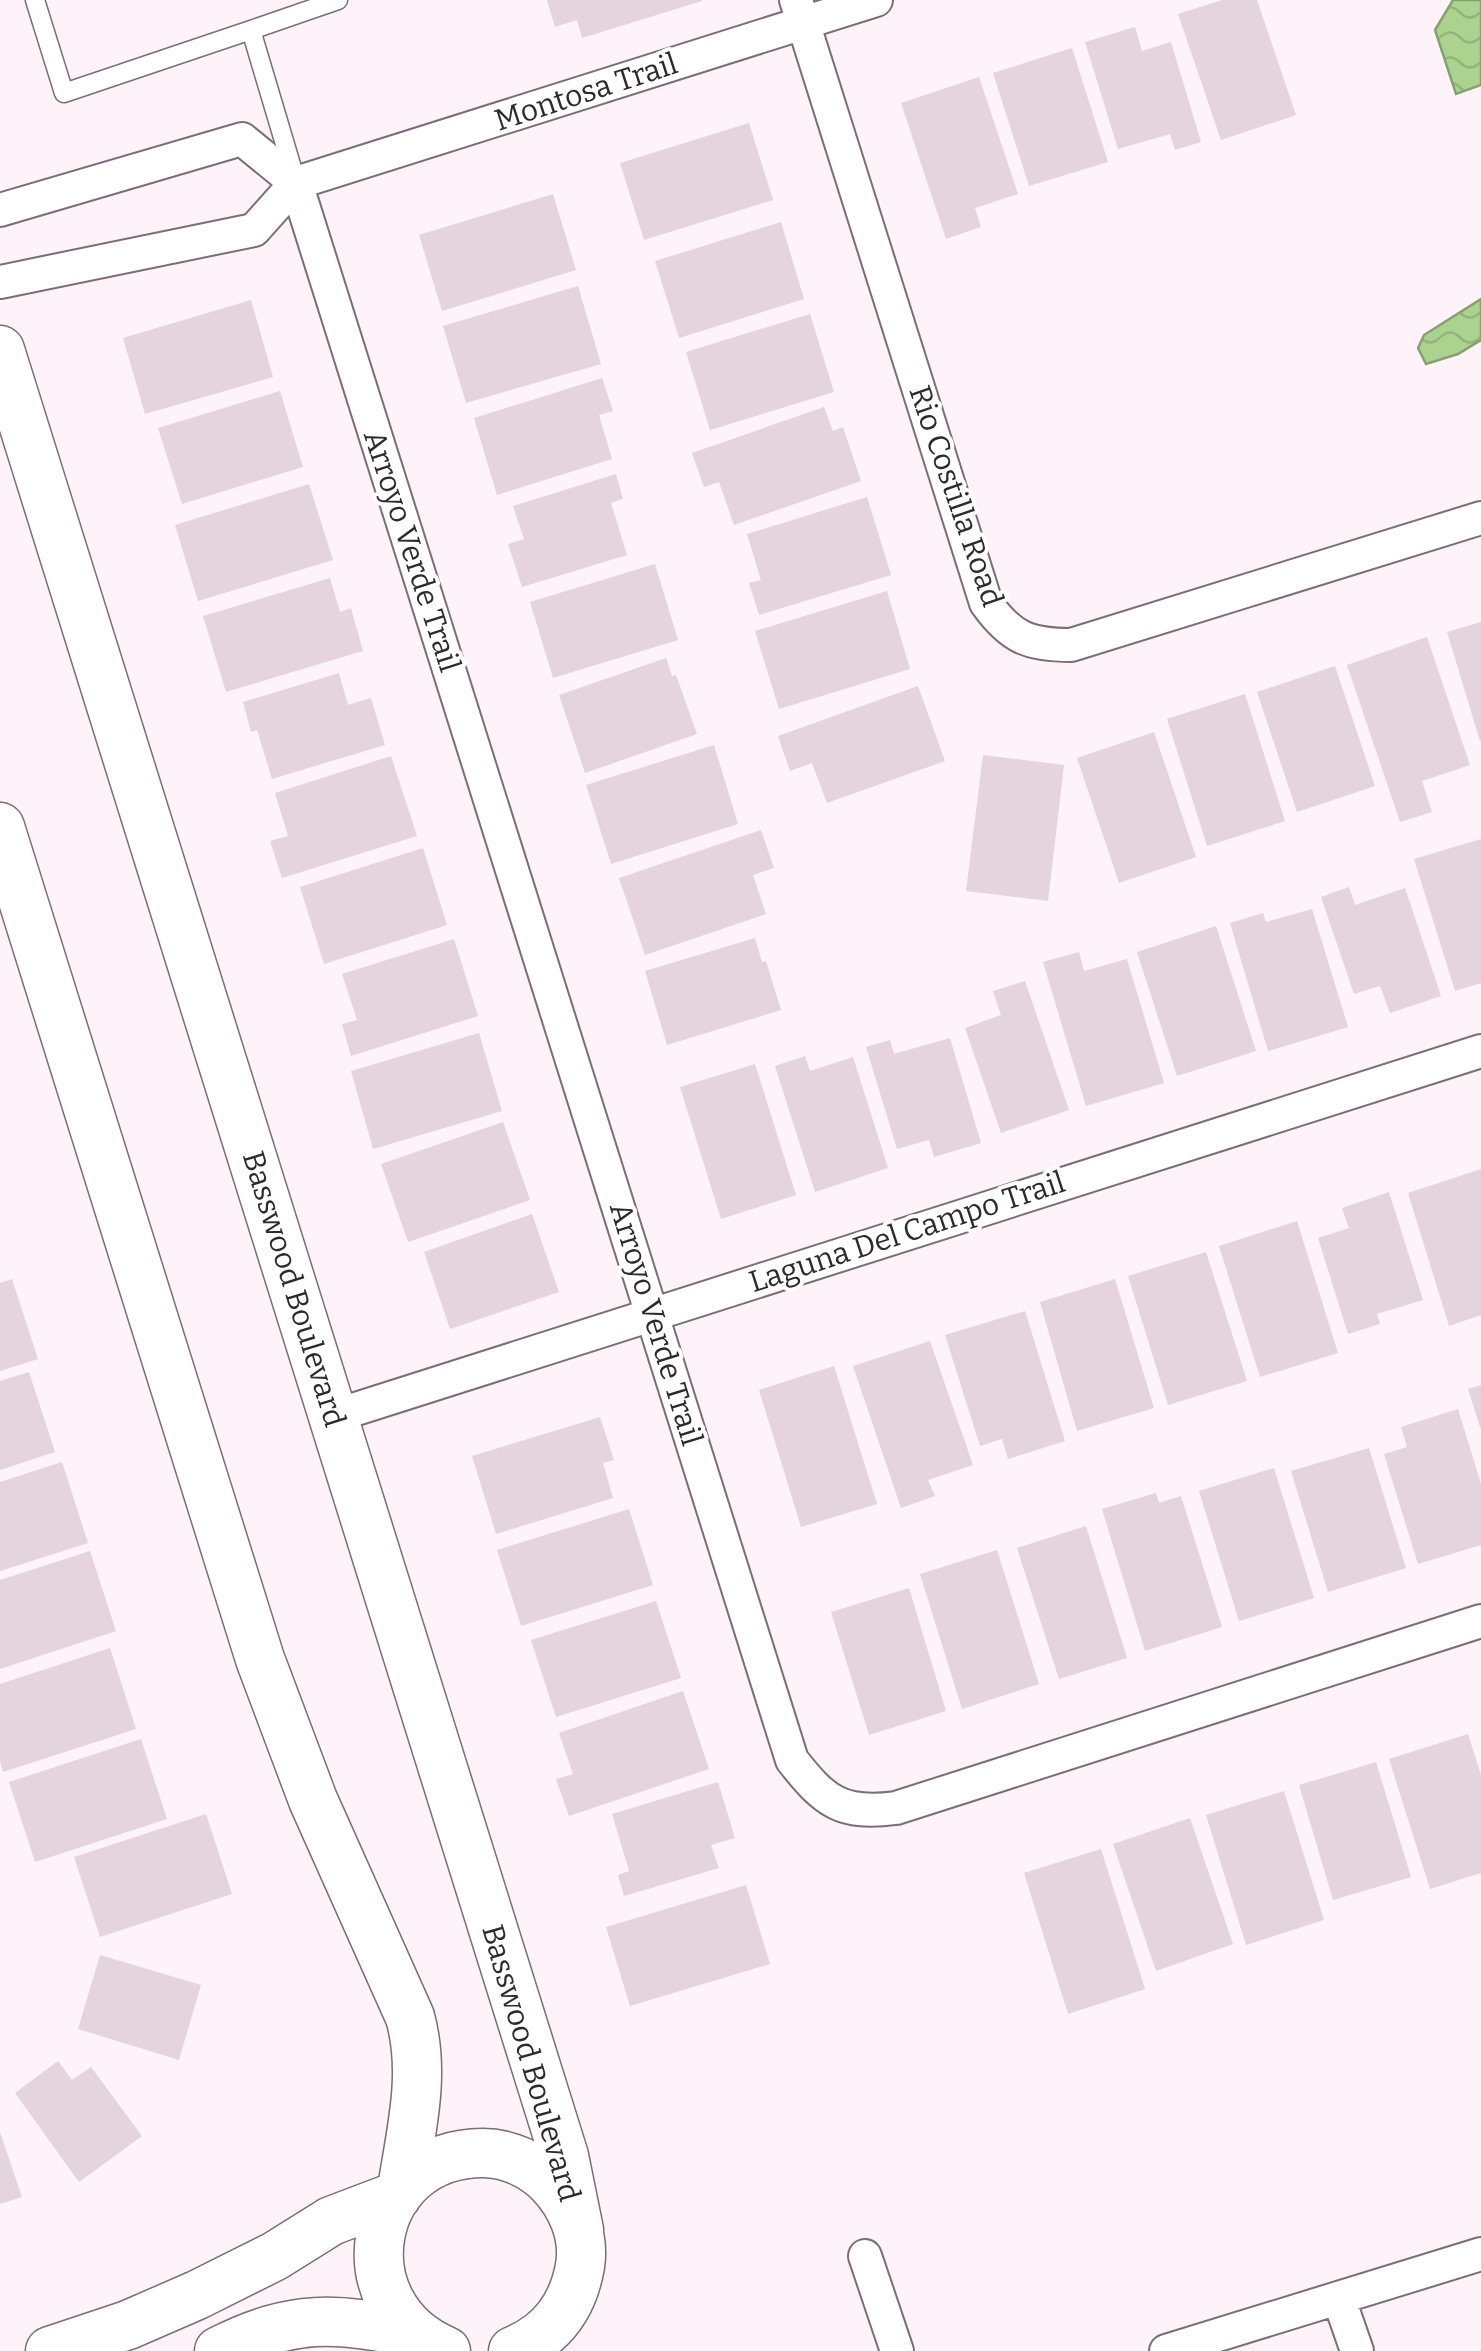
<svg xmlns="http://www.w3.org/2000/svg" width="1481" height="2351" font-family="Bitter,serif">
<style>
.water{fill:url(#water-waves);stroke:#86a071;stroke-width:2.5}
.building{fill:#e5d3dd}
.lines{fill:none;stroke-linecap:round;stroke-linejoin:round}
.lane-casing{stroke:#7d6d76;stroke-width:21}
.street-casing{stroke:#7d6d76;stroke-width:36}
.secondary-casing{stroke:#7d6d76;stroke-width:51}
.lane{stroke:#fff;stroke-width:18}
.street{stroke:#fff;stroke-width:32}
.secondary{stroke:#fff;stroke-width:48}
.labels{text-anchor:middle;stroke-width:8;stroke-linejoin:round;paint-order:stroke}
.street-label{font-size:30px;fill:#2f282c;stroke:#fff}
</style>
<defs>
<pattern id="water-waves" width="16" height="10" patternUnits="userSpaceOnUse" patternTransform="scale(2.5)"><rect width="16" height="10" fill="#abd38f"/><path d="M0 5q4-4 8 0t8 0" fill="none" stroke="#93b57c"/></pattern>
</defs>
<rect width="100%" height="100%" fill="#fdf3f8"/>
<!-- water -->
<path class="water" d="M1453 0H1481V85L1456 94 1435 30Z
M1481 299V340L1458 354 1426 364 1418 348 1424 335Z"/>
<!-- building -->
<path class="building" d="M547 0H702V1L582 38 577 20 555 27Z
M1222 0H1257L1296 115 1221 140 1178 14Z
M1135 27 1142 51 1171 42 1201 142 1175 150 1170 134 1118 149 1085 42Z
M1072 48 1108 162 1029 186 993 73Z
M979 77 1018 194 975 208 981 227 946 239 901 103Z
M749 123 773 200 644 240 620 163Z
M553 194 576 270 442 311 419 235Z
M781 222 804 299 679 338 655 261Z
M578 286 601 364 466 403 443 326Z
M251 300 273 377 145 414 123 338Z
M810 314 834 392 710 430 686 352Z
M602 378 613 411 599 415 612 459 497 495 474 418Z
M280 391 303 467 182 504 158 428Z
M824 407 833 431 843 427 861 481 734 525 719 482 704 487 692 453Z
M616 474 623 499 611 503 627 555 522 587 508 544 524 539 513 506Z
M309 484 333 560 198 601 175 525Z
M867 497 891 575 759 615 749 583 761 580 747 534Z
M655 564 678 640 553 678 530 602Z
M330 578 340 612 351 608 363 651 226 692 203 616Z
M887 591 910 669 779 709 755 631Z
M1481 622V741H1480L1447 632Z
M1427 637 1470 765 1422 781 1432 812 1400 822 1347 665Z
M666 658 672 676 676 675 697 734 585 773 559 695Z
M1335 666 1375 786 1297 812 1257 692Z
M339 673 348 705 371 698 385 745 272 779 257 730 251 732 243 702Z
M918 686 945 761 827 803 812 763 790 771 778 736Z
M1245 694 1285 821 1207 846 1167 719Z
M1154 732 1196 857 1119 883 1077 758Z
M714 745 738 824 611 864 586 785Z
M983 755 1064 765 1048 901 966 891Z
M391 756 417 836 282 878 270 841 288 836 275 793Z
M761 830 774 868 753 875 766 914 645 955 619 878Z
M1481 839V983L1455 991 1414 859Z
M423 848 447 925 324 964 300 887Z
M1349 887 1355 905 1405 888 1441 996 1390 1013 1380 986 1354 994 1321 897Z
M1312 909 1348 1027 1268 1051 1230 923 1263 913 1266 922Z
M1216 926 1256 1051 1177 1076 1137 952Z
M755 938 762 962 766 961 781 1010 667 1045 645 971Z
M454 939 478 1016 351 1056 342 1024 357 1020 342 974Z
M1079 952 1084 971 1127 959 1164 1083 1086 1106 1043 962Z
M1025 981 1069 1110 1001 1133 965 1028 1001 1015 993 991Z
M479 1033 502 1111 373 1149 351 1071Z
M950 1038 981 1143 934 1157 929 1140 897 1149 866 1047 890 1040 894 1054Z
M805 1056 810 1071 853 1057 888 1168 815 1192 775 1066Z
M755 1064 796 1195 721 1219 680 1087Z
M503 1122 530 1200 408 1242 381 1164Z
M1481 1169V1315L1449 1326 1408 1193Z
M1389 1192 1423 1300 1377 1314 1380 1324 1348 1334 1318 1238 1349 1228 1342 1208Z
M532 1214 559 1292 450 1329 424 1252Z
M1297 1221 1338 1353 1260 1377 1219 1246Z
M1206 1252 1247 1381 1168 1405 1128 1276Z
M12 1279 38 1359 0 1371V1283Z
M1115 1279 1154 1408 1077 1431 1040 1302Z
M1025 1311 1065 1441 1008 1459 1002 1439 980 1446 945 1335Z
M930 1341 973 1465 928 1480 935 1496 901 1508 853 1366Z
M834 1366 877 1504 801 1527 759 1390Z
M29 1372 55 1452 0 1470V1381Z
M1481 1385V1427H1480L1468 1389Z
M1458 1409 1481 1484V1545L1418 1564 1384 1454 1407 1447 1401 1427Z
M600 1417 614 1460 603 1463 613 1498 496 1534 472 1456Z
M1369 1448 1406 1568 1328 1592 1291 1471Z
M62 1462 88 1543 0 1571V1482Z
M1274 1468 1314 1598 1239 1621 1199 1491Z
M1156 1493 1159 1503 1181 1496 1222 1627 1145 1651 1102 1509Z
M629 1509 653 1585 521 1626 497 1550Z
M1086 1526 1127 1658 1059 1679 1017 1548Z
M997 1550 1039 1684 962 1709 920 1574Z
M90 1551 116 1631 0 1669V1580Z
M909 1588 946 1711 869 1735 831 1612Z
M656 1601 681 1678 556 1717 531 1640Z
M110 1648 136 1729 3 1772 0 1761V1684Z
M683 1691 709 1769 569 1816 556 1779 573 1774 559 1733Z
M1468 1734 1481 1775V1873L1430 1889 1389 1759Z
M141 1739 167 1819 35 1862 9 1782Z
M1376 1762 1411 1877 1333 1900 1299 1785Z
M718 1782 735 1838 711 1845 719 1868 624 1896 618 1875 629 1871 612 1814Z
M1284 1791 1324 1920 1246 1945 1206 1815Z
M206 1814 232 1894 100 1937 74 1857Z
M1190 1818 1233 1944 1156 1971 1113 1844Z
M1101 1849 1145 1989 1068 2014 1024 1873Z
M746 1885 770 1964 630 2006 606 1927Z
M100 1955 201 1985 179 2060 78 2029Z
M58 2061 72 2080 91 2067 142 2136 79 2182 15 2093Z
M0 2132 22 2197 0 2204Z"/>
<g class="lines">
<defs>
<path id="lane" d="M35 0 64 93 251 30 295 178
M251 30 338 0"/>
<path id="street" d="M796 0 986 603C1011 638 1029 645 1071 645L1481 518
M296 183 792 1760C825 1802 841 1815 896 1808L1481 1621
M0 210 242 139 296 183
M0 282 254 230 296 183 876 0
M334 1416 1481 1051
M865 2256 897 2351
M1339 2299 1357 2351
M1166 2351 1481 2254"/>
<path id="secondary" d="M0 350 564 2156 579 2230
M0 827 260 1659 313 1800 410 2017C426 2074 411 2131 402 2189
M50 2351 128 2325 197 2295 275 2256 331 2221 397 2196
M219 2351C295 2313 334 2318 414 2333
M446 2351C339 2306 366 2153 483 2153 508 2153 534 2165 551 2183 572 2205 585 2236 580 2266 573 2306 552 2335 513 2351"/>
</defs>
<!-- lane casing -->
<use href="#lane" class="lane-casing"/>
<!-- street casing -->
<use href="#street" class="street-casing"/>
<!-- secondary casing -->
<use href="#secondary" class="secondary-casing"/>
<!-- lane -->
<use href="#lane" class="lane"/>
<!-- street -->
<use href="#street" class="street"/>
<!-- secondary -->
<use href="#secondary" class="secondary"/>
</g>
<g class="labels">
<!-- street labels -->
<g class="street-label">
<text transform="translate(586 92) rotate(-18)" y="10">Montosa Trail</text>
<text transform="translate(956 496) rotate(71)" y="10">Rio Costilla Road</text>
<text transform="translate(412 551) rotate(72)" y="10">Arroyo Verde Trail</text>
<text transform="translate(907 1232) rotate(-18)" y="10">Laguna Del Campo Trail</text>
<text transform="translate(294 1289) rotate(73)" y="10">Basswood Boulevard</text>
<text transform="translate(656 1324) rotate(73)" y="10">Arroyo Verde Trail</text>
<text transform="translate(531 2063) rotate(74)" y="10">Basswood Boulevard</text>
</g>
</g>
</svg>
